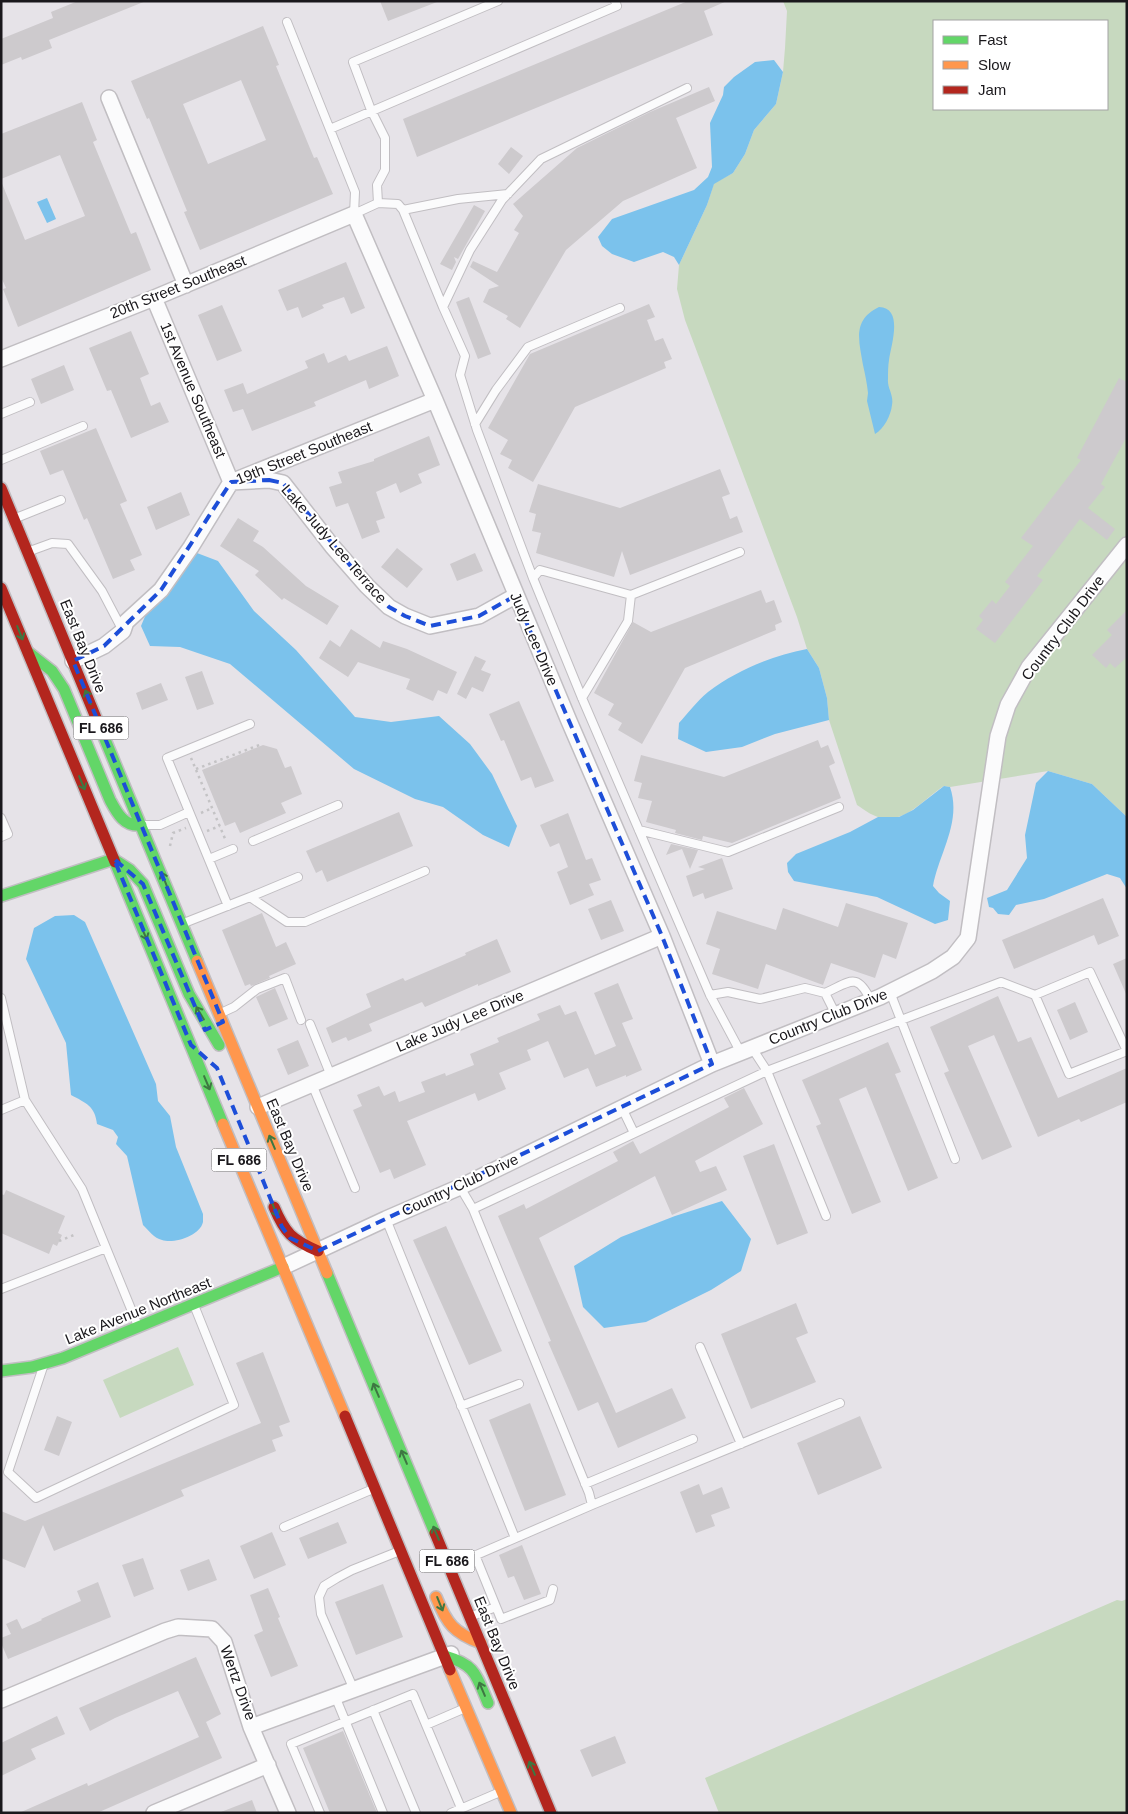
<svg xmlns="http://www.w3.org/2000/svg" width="1128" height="1814" font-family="Helvetica,sans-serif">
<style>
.green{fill:#c7d9bf;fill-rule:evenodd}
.water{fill:#7bc2ec}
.building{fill:#cdcacd;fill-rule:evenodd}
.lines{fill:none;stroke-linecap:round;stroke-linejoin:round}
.lane-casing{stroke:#c1bec2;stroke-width:10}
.street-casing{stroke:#c1bec2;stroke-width:18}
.fast-casing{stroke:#c1bec2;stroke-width:14}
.slow-casing{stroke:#c1bec2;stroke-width:14}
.jam-casing{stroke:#c1bec2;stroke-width:14}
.path{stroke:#c4c3c5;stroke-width:2.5;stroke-dasharray:2.5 4;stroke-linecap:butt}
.lane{stroke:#fbfbfc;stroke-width:8}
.street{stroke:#fbfbfc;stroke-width:15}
.fast{stroke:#63d668;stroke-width:11}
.slow{stroke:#ff974d;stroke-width:11}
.jam{stroke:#b3261e;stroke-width:11}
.oneway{stroke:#3e7742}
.marked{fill:none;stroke:#1d4ed8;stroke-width:4;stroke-dasharray:10 6;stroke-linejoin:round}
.labels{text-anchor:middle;stroke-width:4;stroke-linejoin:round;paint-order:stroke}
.shield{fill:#fff;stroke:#5f5d60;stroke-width:1}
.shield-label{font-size:14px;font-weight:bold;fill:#1a181c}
.street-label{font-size:15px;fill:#1a181c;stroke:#fff}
</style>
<rect width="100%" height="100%" fill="#e6e3e8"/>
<!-- green -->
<path class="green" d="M783 1H1127V817L1092 784 1048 771 950 787 944 786C924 798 904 826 878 817 871 815 863 809 857 805L829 720 827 698 819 668 807 649 797 617 685 320 677 289 679 265 707 205 714 183 733 173 745 154 754 130 776 104 783 72 785 48 787 11ZM934 21H1107V109H934Z
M178 1347 194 1385 120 1418 103 1380Z
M1127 1599V1813H719L705 1778 1117 1600 1122 1601Z"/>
<!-- water -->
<path class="water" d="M774 60 783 72 776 104 754 130 745 154 733 173 714 184 707 205 679 265 674 257 663 252 634 262 612 254 602 246 598 237 612 219 694 190 708 177 712 167 710 123 723 95 724 87 734 77 755 62Z
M47 198 56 219 47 223 37 202Z
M879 307C904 308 891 345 889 360 888 366 888 373 888 379 887 388 894 395 892 405 891 415 884 429 875 434L867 401 868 393C867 383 865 374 863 365 859 341 852 320 879 307Z
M197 553 218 561 254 611 296 650 355 717 391 722 439 716 470 744 492 774 517 826 509 847 483 835 443 807 415 799 354 769 230 664 180 647 150 646 141 626 146 614 166 595Z
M807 649 819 668 827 698 829 720 775 734 742 747 706 752 678 739 679 723C688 713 697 701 708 692 737 670 771 656 807 649Z
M1048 771 1092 784 1127 817V889L1120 878 1107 874 1044 899 1016 905 1009 915 998 914 993 908 989 907 987 898 1007 890 1027 858 1025 835 1036 783Z
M944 786 950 787C962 822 939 853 933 886L939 893 950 901 948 920 935 924 877 897 794 881 788 872 787 863 796 854 850 832 878 817H899L913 810Z
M74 915 85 922 156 1084 158 1101 170 1116 176 1147 203 1214C203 1217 203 1219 203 1222 200 1236 174 1244 162 1240 154 1238 149 1231 143 1225L127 1156 116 1144 118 1137 113 1130 97 1124C95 1106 86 1103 71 1095L66 1043 26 959 34 928 55 916Z
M722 1201 751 1239 741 1271 711 1290 646 1322 604 1328 583 1307 574 1266 621 1237 675 1216Z"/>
<!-- building -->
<path class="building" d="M78 1H146L49 40 52 48 22 60 21 57 1 65V39L53 18 51 12Z
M380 1H436L437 2 388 21Z
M688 1H727L704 11 713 35 417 157 403 119Z
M263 26 279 65 276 66 314 158 317 157 333 194 200 250 184 212 187 211 149 118 147 119 131 81ZM241 80 266 140 208 164 183 104Z
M709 87 715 101 676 118 697 168 623 201 566 250 520 328 506 319 508 316 483 302 489 289 499 286 470 267 473 261 497 272 519 233 514 230 523 216 513 204 577 148 650 112Z
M82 102 97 140 93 142 131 234 136 232 151 270 18 327 3 289 6 288 1 277V181L25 240 85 216 60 155 1 179V134Z
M511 147 523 156 509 174 498 164Z
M474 205 485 211 458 259 454 257 456 262 452 270 440 264Z
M346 262 365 308 351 314 344 297 322 305 324 308 302 318 298 307 287 311 278 290Z
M469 297 491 354 478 359 456 302Z
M649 304 655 317 647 320 655 341 663 338 672 359 664 362 666 368 575 407 533 482 508 468 512 460 500 454 508 440 488 428 530 354Z
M222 305 242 351 217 361 198 315Z
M131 331 149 374 140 378 151 406 160 402 169 422 131 438 111 390 107 391 89 348Z
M387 346 399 376 369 389 366 380 314 402 316 406 252 431 243 409 233 412 224 390 243 383 247 394 308 368 305 361 324 353 328 363 346 355 349 361Z
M64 365 74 390 41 404 31 379Z
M1119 378 1127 382V436L1101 484 1105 487 1088 508 1115 529 1107 540 1080 519 1037 576 1043 580 995 643 976 629 983 620 979 616 992 600 996 604 1010 586 1005 582 1033 546 1021 538 1081 460 1077 458Z
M96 428 127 501 120 504 142 555 130 560 135 570 113 579 87 518 84 520 63 470 50 475 40 451Z
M429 436 440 465 418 474 422 483 400 493 396 483 376 492 385 518 376 521 380 532 362 539 348 503 336 507 329 487 342 483 338 472 374 461V459Z
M720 469 730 494 722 497 730 519 737 516 743 532 630 575 622 551 614 577 536 553 541 533 532 531 536 514 529 512 538 484 620 508Z
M181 492 190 515 156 530 147 507Z
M238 518 259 531 253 541 263 547 306 586 339 606 327 625 284 598 282 600 255 575 259 571 220 546Z
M397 548 423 569 407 588 381 567Z
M475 553 483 571 457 581 450 564Z
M761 590 766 603 774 600 782 622 775 625 776 630 685 668 642 744 618 730 622 723 608 715 614 704 594 693 633 622 651 632Z
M1127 610V657L1115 668 1110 663 1106 668 1092 655 1112 635 1107 630Z
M351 629 380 648 383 641 407 649 457 672 447 694 438 690 433 701 406 689 410 679 358 662 348 677 319 658 330 640 340 647Z
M475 656 486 661 481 670 491 674 483 692 472 687 466 699 457 694Z
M202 671 214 704 197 710 185 677Z
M161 683 168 700 142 710 136 693Z
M519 701 554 781 535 788 531 777 521 781 504 740 501 741 489 714Z
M818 740 821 748 828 745 835 763 829 766 841 798 732 843 703 836 702 840 675 833 676 830 646 822 652 801 638 798 642 783 634 781 641 755 724 777Z
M263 745 277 749 285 768 291 766 302 794 281 803 286 813 240 833 235 822 225 826 202 770Z
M399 812 413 846 327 882 322 870 316 873 306 851Z
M568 813 586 860 592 858 601 880 589 884 594 895 570 905 557 872 568 867 559 843 550 847 540 825Z
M671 844 698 850 690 869 682 849 666 855Z
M722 858 733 889 705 899 703 893 693 897 686 876 705 869 698 867Z
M1103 898 1119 936 1098 945 1094 935 1014 969 1002 940Z
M611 900 624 931 601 940 588 909Z
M846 903 908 923 896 959 883 954 875 978 831 963 823 985 766 964 758 989 712 974 720 949 706 944 717 911 776 930 783 908 838 927Z
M262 913 276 947 286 942 296 964 269 976 270 978 251 986 250 984 245 986 222 930Z
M497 939 511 972 478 986V984L425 1007 422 1002 369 1024 372 1031 348 1041 346 1037 332 1043 326 1028 371 1007 366 994 403 978 405 981 466 955 465 953Z
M1127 958V996L1113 964Z
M618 983 633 1019 622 1023 642 1070 626 1077V1075L596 1087 588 1068 564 1078 548 1041 527 1050 531 1060 499 1073 506 1089 478 1101 475 1093 407 1121 426 1165 394 1179 390 1169 380 1173 353 1110 362 1106 357 1095 379 1086 384 1096 395 1091 399 1102 425 1092 421 1082 445 1073 446 1076 474 1065 470 1054 499 1042 497 1038 540 1020 537 1014 560 1005 565 1015 576 1011 595 1055 616 1046 594 993Z
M275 988 288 1019 269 1027 256 997Z
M998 996 1018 1042 1031 1037 1058 1098 1127 1068V1102L1081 1122 1079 1119 1038 1137 994 1035 968 1046 1012 1147 982 1160 944 1073 949 1071 930 1027Z
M1075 1002 1088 1032 1070 1040 1057 1010Z
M298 1040 309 1066 288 1075 277 1049Z
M888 1042 901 1072 895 1074 938 1178 908 1191 866 1087 839 1099 881 1202 852 1214 816 1126 821 1124 802 1080Z
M744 1088 763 1124 695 1161 700 1172 716 1166 727 1190 672 1215 655 1176 539 1238 616 1413 672 1388 686 1418 618 1448 598 1402 578 1411 548 1342 551 1341 498 1216 524 1204 526 1209 618 1161 613 1152 633 1141 640 1154 729 1107 724 1098Z
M774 1144 808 1233 777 1245 743 1156Z
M6 1190 65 1216 58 1233 62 1235 57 1246 53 1244 49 1254 1 1233V1194L4 1195Z
M446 1226 502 1351 469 1365 413 1240Z
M796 1303 808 1333 796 1338 816 1382 751 1409 721 1334Z
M263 1352 290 1422 279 1426 283 1436 272 1440 276 1451 181 1490 184 1496 54 1551 43 1525 25 1568 1 1558V1511L25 1521 261 1423 236 1363Z
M530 1403 566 1495 525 1511 489 1420Z
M57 1416 72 1422 59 1456 44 1450Z
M860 1416 882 1468 818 1495 797 1443Z
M699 1484 703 1495 722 1487 730 1508 711 1515 715 1526 696 1533 680 1492Z
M338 1522 347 1543 308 1559 299 1538Z
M272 1532 286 1565 254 1579 240 1546Z
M522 1545 541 1594 524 1600 514 1576 508 1578 499 1555Z
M143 1558 154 1589 134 1597 122 1565Z
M209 1559 217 1580 188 1591 180 1570Z
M98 1582 111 1617 8 1659 1 1643V1638L11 1634 6 1624 17 1619 22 1629 42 1620 41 1619 81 1601 77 1591Z
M383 1584 403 1637 356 1655 335 1602Z
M268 1588 280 1617 278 1618 298 1666 271 1677 254 1635 263 1631 250 1595Z
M196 1657 221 1714 206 1722 222 1758 97 1813H19L87 1783 88 1786 199 1737 178 1691 115 1718 90 1731 79 1708Z
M57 1716 65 1734 31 1749 36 1759 1 1776V1743Z
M343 1731 350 1748 377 1813H330L303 1748Z
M615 1736 626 1763 592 1777 580 1750Z
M252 1800 257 1813H221V1812Z"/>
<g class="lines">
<defs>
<path id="lane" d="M287 22 355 192 354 214 378 203 398 204 403 210 443 307 470 250 502 200 541 159 687 88
M330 129 617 6 615 1
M378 203 377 185 385 170V138L371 110 353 62 498 1
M403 210 458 199 508 194
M443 307 465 356 460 375 477 430 533 578 582 698 710 995 741 1053
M1 414 30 402
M475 424 496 390 528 347 620 308
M1 460 83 426
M16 518 61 500
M30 551 52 543 68 544 102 591 123 631
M533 578 540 570 631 595 628 621 582 698
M631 595 740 552
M1 818 8 834 1 837
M146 825H160L189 812
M639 830 728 852 839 807
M253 841 338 805
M209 859 233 849
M250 897 298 877
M228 906 167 758 250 724
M184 923 250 897 287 922H305L425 871
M890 992 955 1159
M825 993C850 982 857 971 871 1001
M710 995 728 992 760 999 805 988 825 993 836 1015
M1035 995 1069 1074 1127 1051
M1 998 25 1100 82 1189 138 1326
M221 1013 234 1007 257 989 285 978 301 1020
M310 1024 331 1076
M312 1084 355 1188
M622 1108 634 1133
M1 1110 25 1100
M460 1187 473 1209
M826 1216 767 1071 1001 982 1035 995 1090 972 1127 1051
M386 1219 515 1538
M1 1289 106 1248
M700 1347 741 1444
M43 1367 8 1472 36 1498 234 1405 194 1305
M461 1406 519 1384
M585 1484 693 1439
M592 1505 840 1403
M284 1527 373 1489
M475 1555 501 1619 550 1600 553 1589
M451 1566 592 1505 589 1493 473 1209 767 1071 752 1048
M472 1616 496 1607
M354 1690 321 1614 319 1597 324 1586 337 1578 352 1570 397 1552
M335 1696 383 1813
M373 1710 416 1813
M426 1725 463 1709
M320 1813 291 1744 413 1694 461 1808
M451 1813 500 1792"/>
<path id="street" d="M109 98 186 285
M154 298 231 482 269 480 283 483 332 546 367 586 389 607 405 616 430 626 479 616 515 596
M1 359 154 298 354 214 435 400 569 721 662 936 712 1064
M73 661 104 646 123 631 126 622 161 590 191 547 231 482 435 400
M258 1107 662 936
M283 1267 386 1219 460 1187 712 1064 880 997 932 971 953 957 968 938 998 736 1008 705 1029 667 1127 545
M1 1700 165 1631 178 1627 212 1629 224 1642 251 1727 288 1813
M251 1727 451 1654
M154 1813 268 1765"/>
<path id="fast" d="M28 652 52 671 64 689 110 800C117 813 124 827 141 825
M99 725 197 961
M116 861 130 870 143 884 189 994 219 1045
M115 862 223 1124
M1 896 114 859
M327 1273 435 1533
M1 1371 32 1367 63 1358 283 1267
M445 1656C476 1665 476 1675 488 1703"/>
<path id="slow" d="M197 961 327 1273
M223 1124 345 1416
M436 1597C447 1624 454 1633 481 1643
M450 1670 511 1813"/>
<path id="jam" d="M1 488 99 725
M1 588 115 862
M274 1207C285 1233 292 1240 318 1251
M345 1416 450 1670
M435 1533 551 1813"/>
</defs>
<!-- lane casing -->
<use href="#lane" class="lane-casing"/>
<!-- street casing -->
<use href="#street" class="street-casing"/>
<!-- fast casing -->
<use href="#fast" class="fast-casing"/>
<!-- slow casing -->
<use href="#slow" class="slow-casing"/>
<!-- jam casing -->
<use href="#jam" class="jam-casing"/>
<!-- path -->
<path class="path" d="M191 758 226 841
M196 769 262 744
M201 813 212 808
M207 831 220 826
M170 846 173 833 186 828
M59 1241 74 1235"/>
<!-- lane -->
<use href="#lane" class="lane"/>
<!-- street -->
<use href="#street" class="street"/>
<!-- fast -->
<use href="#fast" class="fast"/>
<!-- slow -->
<use href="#slow" class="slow"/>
<!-- jam -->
<use href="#jam" class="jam"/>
</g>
<!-- one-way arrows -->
<defs><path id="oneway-shaft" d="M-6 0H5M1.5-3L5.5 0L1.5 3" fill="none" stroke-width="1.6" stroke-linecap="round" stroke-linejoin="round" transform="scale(1.25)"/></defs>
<g class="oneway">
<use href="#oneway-shaft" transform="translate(20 633) rotate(68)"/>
<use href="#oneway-shaft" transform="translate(88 697) rotate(-112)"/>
<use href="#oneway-shaft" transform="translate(82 783) rotate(67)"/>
<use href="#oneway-shaft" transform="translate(164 879) rotate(-112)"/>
<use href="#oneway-shaft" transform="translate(144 933) rotate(67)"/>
<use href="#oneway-shaft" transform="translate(200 1013) rotate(-121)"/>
<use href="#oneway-shaft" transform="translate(207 1083) rotate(67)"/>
<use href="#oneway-shaft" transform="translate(272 1142) rotate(-113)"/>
<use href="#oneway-shaft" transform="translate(275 1210) rotate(68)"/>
<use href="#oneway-shaft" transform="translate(376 1390) rotate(-113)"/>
<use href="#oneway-shaft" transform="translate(404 1457) rotate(-113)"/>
<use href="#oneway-shaft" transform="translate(436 1533) rotate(-113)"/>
<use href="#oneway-shaft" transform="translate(440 1604) rotate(68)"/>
<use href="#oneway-shaft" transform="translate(482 1689) rotate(-113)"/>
<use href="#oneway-shaft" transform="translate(532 1768) rotate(-113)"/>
</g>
<!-- marked area -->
<path class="marked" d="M269 480 283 483 367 586 389 607 405 616 430 626 479 616 515 596 662 936 712 1064 318 1251 290 1238 282 1227 217 1068 191 1045 114 859 143 884 205 1030 223 1022 73 661 104 646 161 590 231 482Z"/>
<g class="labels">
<!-- shield labels -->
<g class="shield">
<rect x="73.5" y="716.5" width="55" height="23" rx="4"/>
<rect x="211.5" y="1148.5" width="55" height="23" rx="4"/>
<rect x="419.5" y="1549.5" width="55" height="23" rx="4"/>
</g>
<g class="shield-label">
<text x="101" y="733">FL 686</text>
<text x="239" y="1165">FL 686</text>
<text x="447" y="1566">FL 686</text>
</g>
<!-- street labels -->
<g class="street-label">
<text transform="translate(178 287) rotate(-22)" y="5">20th Street Southeast</text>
<text transform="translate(193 390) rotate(67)" y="5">1st Avenue Southeast</text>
<text transform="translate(304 453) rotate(-22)" y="5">19th Street Southeast</text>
<text transform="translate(334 544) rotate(49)" y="5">Lake Judy Lee Terrace</text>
<text transform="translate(1063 628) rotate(-53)" y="5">Country Club Drive</text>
<text transform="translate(534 639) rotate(67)" y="5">Judy Lee Drive</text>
<text transform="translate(83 646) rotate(68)" y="5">East Bay Drive</text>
<text transform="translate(828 1017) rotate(-22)" y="5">Country Club Drive</text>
<text transform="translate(460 1021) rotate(-23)" y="5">Lake Judy Lee Drive</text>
<text transform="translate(290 1145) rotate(67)" y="5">East Bay Drive</text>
<text transform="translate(460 1185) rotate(-25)" y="5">Country Club Drive</text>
<text transform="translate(138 1311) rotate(-22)" y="5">Lake Avenue Northeast</text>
<text transform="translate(497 1643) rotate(68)" y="5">East Bay Drive</text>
<text transform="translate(238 1683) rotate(70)" y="5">Wertz Drive</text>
</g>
</g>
<!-- border -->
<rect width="1128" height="1814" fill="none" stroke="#1a181c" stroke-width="5"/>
<!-- legend -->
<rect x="933" y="20" width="175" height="90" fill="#ffffff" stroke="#a3a3a4"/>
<rect x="943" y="36" width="25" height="8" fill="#63d668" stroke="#a3a3a4"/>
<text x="978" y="45" font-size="15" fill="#1a181c">Fast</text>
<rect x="943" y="61" width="25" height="8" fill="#ff974d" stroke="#a3a3a4"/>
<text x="978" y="70" font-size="15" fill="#1a181c">Slow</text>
<rect x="943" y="86" width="25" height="8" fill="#b3261e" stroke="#a3a3a4"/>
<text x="978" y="95" font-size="15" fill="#1a181c">Jam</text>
</svg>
